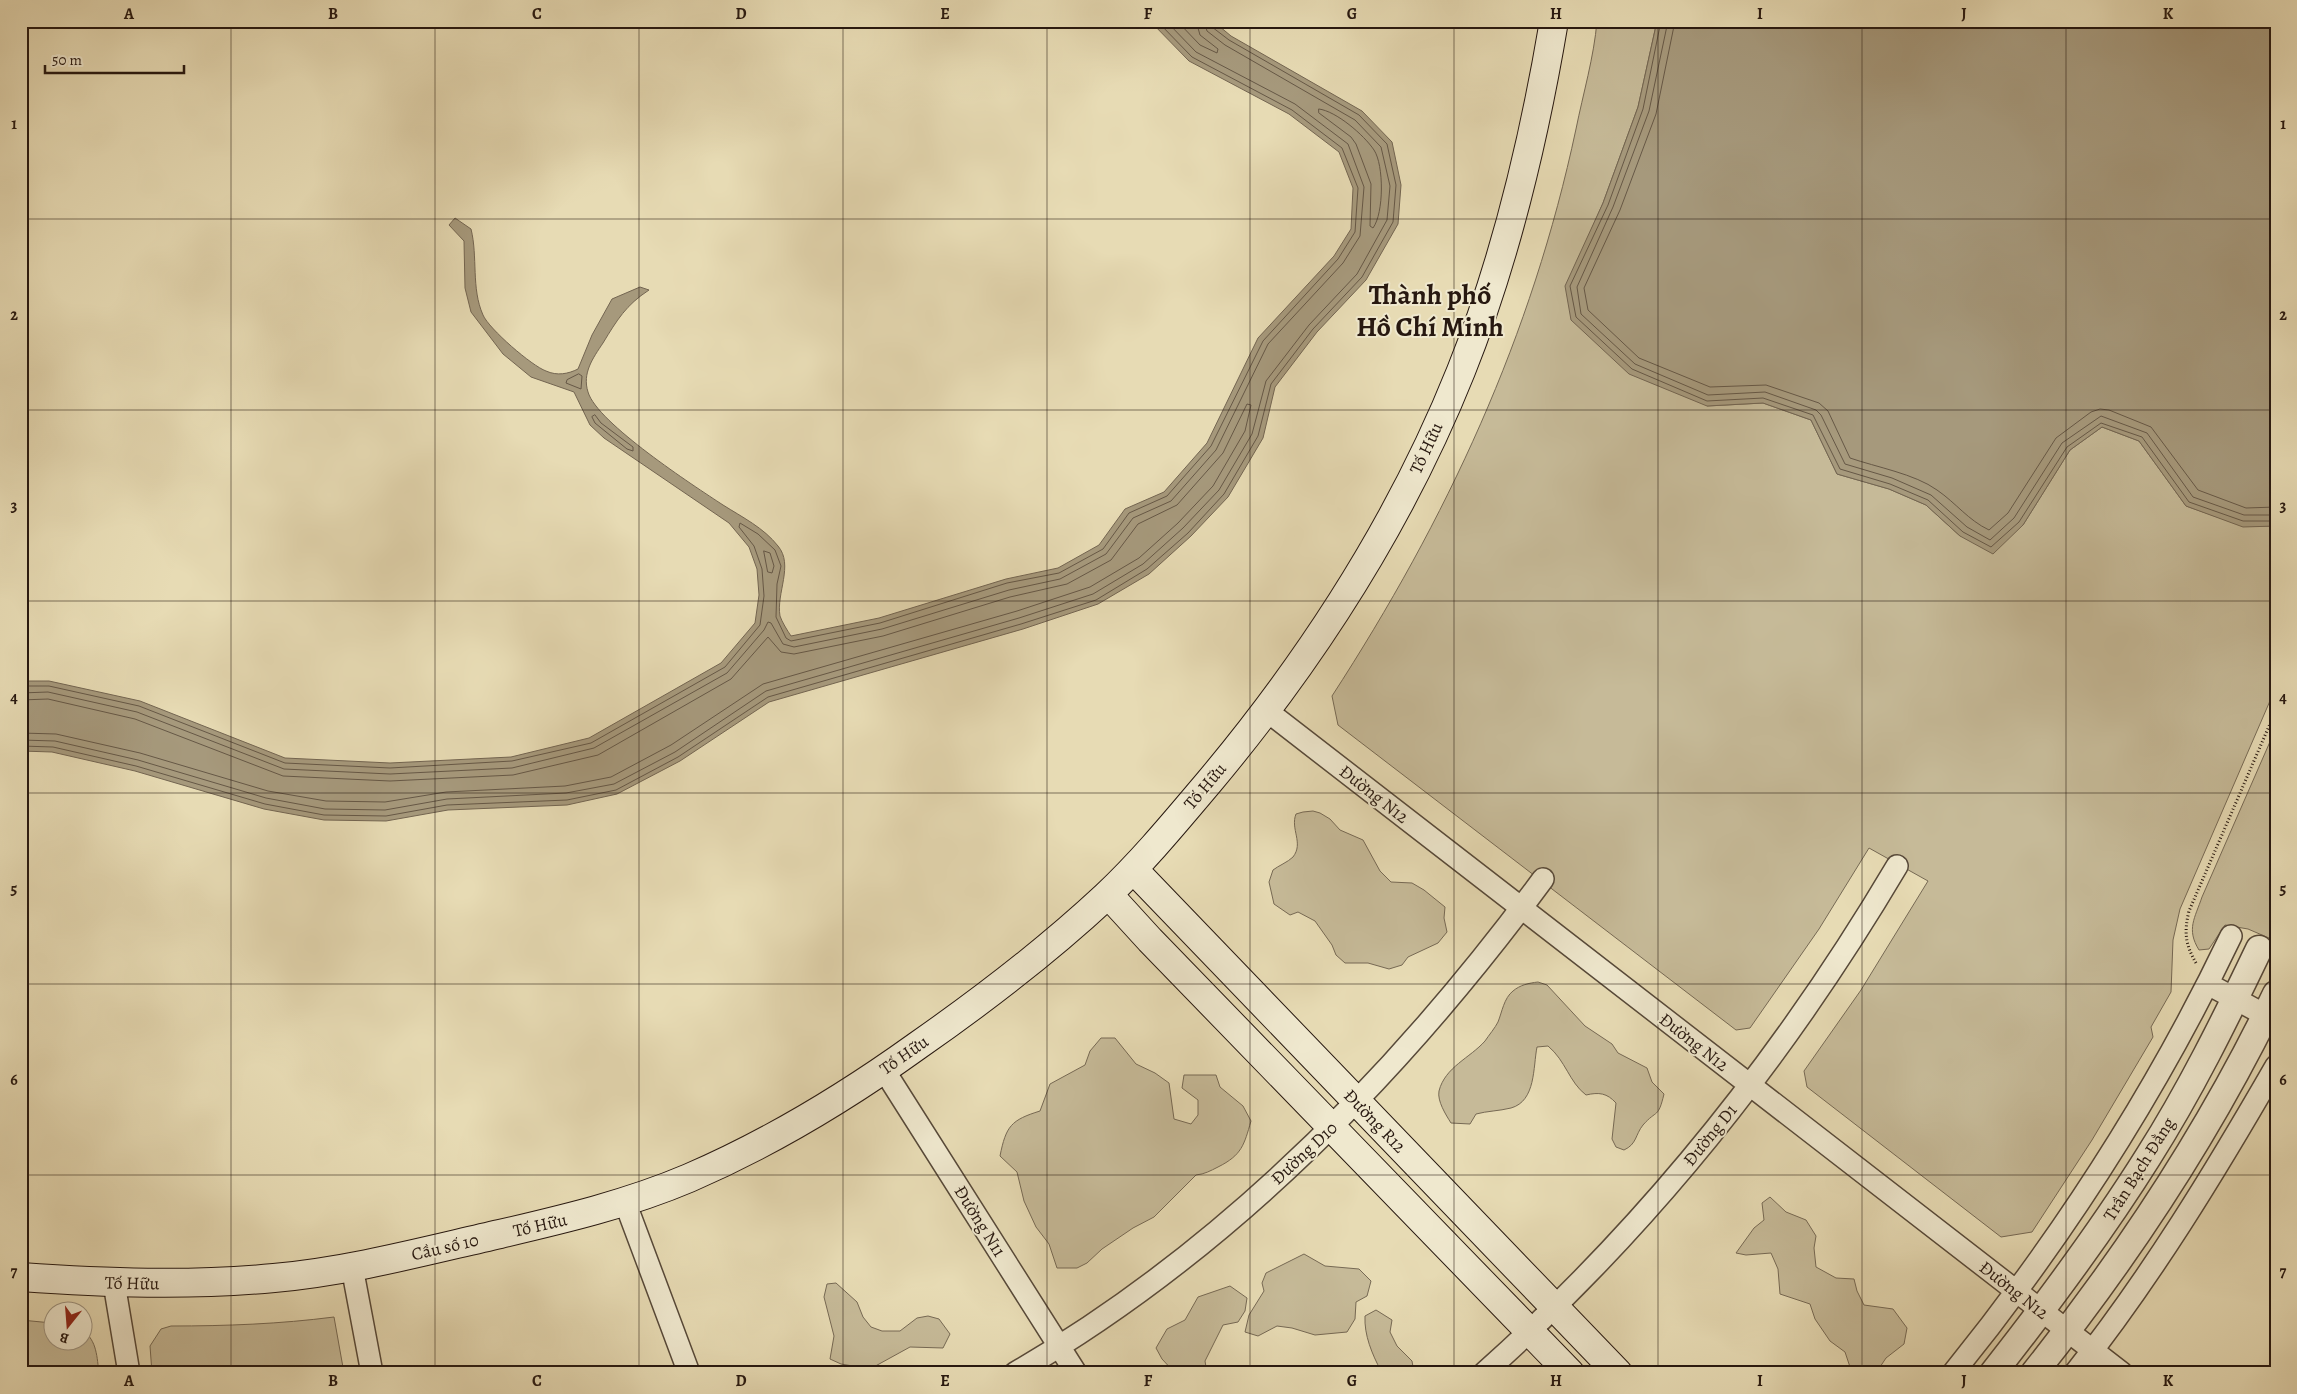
<svg xmlns="http://www.w3.org/2000/svg" width="2297" height="1394" font-family="Alegreya,serif">
<style>
.green{fill:#c6ba98;stroke:#766954}
.water{fill:#a6997c;stroke:#736551}
.lines{fill:none;stroke-linecap:round;stroke-linejoin:round}
.shore{stroke:#665846;stroke-width:1}
.minor-casing{stroke:#574939;stroke-width:24}
.tertiary-casing{stroke:#574939;stroke-width:29}
.secondary-casing{stroke:#271810;stroke-width:30}
.path{stroke:#271810;stroke-width:3;stroke-dasharray:1 2.5;stroke-linecap:butt}
.minor{stroke:#efe8ce;stroke-width:21}
.tertiary{stroke:#efe8ce;stroke-width:26}
.secondary{stroke:#efe8ce;stroke-width:28}
.grid{fill:none;stroke:#271810;stroke-width:1;stroke-opacity:0.55}
.labels{text-anchor:middle;stroke-width:4;stroke-linejoin:round;paint-order:stroke}
.street-label{font-size:18px;fill:#271810;stroke:#efe8ce}
.town-label{font-size:28px;font-weight:bold;fill:#271810;stroke:#efe8ce}
.neatline{fill:none;stroke:#271810;stroke-width:2}
.grid-label{font-size:16px;text-anchor:middle;font-weight:bold;fill:#271810}
</style>
<rect width="100%" height="100%" fill="#e7dbb4"/>
<filter id="stains"><feTurbulence type="fractalNoise" baseFrequency=".004" numOctaves="4"/><feColorMatrix values="0 0 0 0 .2 0 0 0 0 .09 0 0 0 0 .02 0 0 0 .5 -.17"/></filter>
<radialGradient id="worn" r=".72"><stop offset=".6" stop-color="#630" stop-opacity="0"/><stop offset="1" stop-color="#630" stop-opacity=".3"/></radialGradient>
<!-- green -->
<path class="green" d="M1597 21H1657L1638 107 1603 203 1585 244 1707 406 1763 403 1811 420 1837 474 1889 489 1926 505 1960 536 2023 525 2070 450 2102 427 2139 441 2186 506 2243 526H2276V687L2180 909 2173 940 2171 992 2151 1027 2153 1037 2092 1140 2032 1232 2001 1237 1807 1087 1804 1071 1861 990 1928 881 1869 848 1819 929 1750 1028 1736 1030 1338 725 1332 696C1447 519 1532 336 1576 129 1583 94 1594 57 1597 21Z
M2276 728V941L2248 929 2225 925 2209 949 2199 950C2186 929 2195 918 2202 897Z
M1313 811 1320 813 1330 819 1340 830 1363 840 1380 871 1391 882 1412 883 1424 890 1445 907 1444 918 1447 932 1438 943 1408 957 1402 965 1389 969 1368 963H1345L1336 955 1332 945 1315 921 1298 912 1290 915 1274 904 1269 882 1273 870C1278 866 1288 862 1293 857 1304 843 1290 829 1296 814L1303 812Z
M1538 982 1547 985 1585 1026 1612 1044 1618 1053 1647 1068 1652 1082 1664 1094C1658 1119 1657 1109 1643 1125 1635 1135 1637 1144 1624 1150L1616 1147 1612 1139 1616 1103C1607 1093 1599 1092 1586 1095 1569 1082 1566 1061 1548 1046L1537 1047C1533 1067 1536 1101 1511 1108 1499 1111 1487 1111 1476 1114L1470 1124 1451 1123C1446 1115 1437 1101 1439 1091 1445 1067 1470 1058 1485 1041 1489 1035 1495 1028 1498 1022 1502 1012 1504 998 1513 991 1520 985 1529 983 1538 982Z
M1101 1038H1115L1136 1064 1155 1073 1169 1083 1174 1119 1191 1124 1198 1115V1100L1182 1088 1184 1075H1216L1220 1087 1243 1106 1251 1121C1244 1145 1242 1155 1218 1167 1210 1171 1205 1174 1196 1175L1154 1217 1133 1228 1102 1249 1087 1263 1077 1268H1057L1049 1244 1036 1227 1024 1201 1017 1172 1000 1156C1006 1126 1011 1120 1040 1111L1050 1084 1085 1065 1090 1051Z
M1770 1197 1786 1212 1806 1220 1816 1236 1814 1248 1816 1267 1836 1278 1854 1279 1857 1291 1864 1305 1893 1309 1907 1328 1904 1344 1886 1358 1876 1373H1852L1845 1352 1830 1341 1815 1319 1810 1304 1780 1294 1778 1269 1771 1253 1746 1255 1736 1253 1754 1228 1764 1220 1762 1203Z
M1304 1254 1325 1266 1359 1269 1371 1281 1367 1296 1356 1302 1355 1319 1347 1332 1315 1335 1292 1328 1277 1326 1258 1336 1245 1332 1249 1315 1264 1291 1262 1283 1266 1273Z
M836 1283 857 1302 863 1317 871 1327 882 1331H900L917 1318 928 1316 939 1319 950 1334 943 1348 910 1347 870 1369 841 1364 830 1359 834 1336 824 1297 827 1284Z
M1230 1286 1247 1298 1245 1311 1238 1322 1223 1325 1205 1361 1207 1373H1175L1162 1359 1156 1348 1167 1329 1185 1320 1198 1297Z
M1376 1310 1392 1320 1390 1332 1397 1346 1412 1361 1414 1373 1381 1371C1372 1354 1364 1335 1365 1316Z
M334 1317 344 1373H152L150 1346 161 1329 171 1326C226 1326 280 1324 334 1317Z
M21 1320 52 1323V1342H82L83 1331C97 1340 97 1358 99 1373H21Z"/>
<!-- water -->
<path class="water" d="M1150 21H1213L1231 36 1362 111 1392 142 1401 185 1398 224 1366 280 1317 332 1275 387 1263 438 1228 497 1191 536 1149 574 1098 604 1023 629 769 702 680 761 617 794 567 805 448 810 386 821 324 820 264 809 135 771 52 752 21 751V681H49L140 701 285 758 390 763 511 757 589 738 721 663 755 623 759 595 757 569 749 547 729 523 604 438 590 425 574 392 531 377 503 354 471 312 465 288 464 241 449 225 455 218 471 229C478 257 471 288 483 315 489 329 532 366 546 371 557 376 568 374 578 369L592 335 612 299 640 287 649 290C626 305 617 320 603 343 593 358 582 373 588 392 597 423 694 486 723 505 742 517 764 528 778 546 794 565 776 593 780 616 782 622 787 630 791 636L879 618 1006 579 1058 568 1099 545 1125 509 1164 492 1207 443 1258 338 1334 256 1351 229 1353 188 1339 152 1289 114 1189 61Z
M1657 21H2276V526L2243 527 2186 506 2139 441 2102 427 2070 450 2023 525 1993 554 1960 536 1926 505 1889 489 1837 474 1811 420 1763 403 1707 406 1629 374 1571 320 1565 286 1603 203 1638 107Z"/>
<g class="lines">
<!-- shore -->
<path class="shore" d="M1177 21 1200 45 1217 53 1218 49 1200 35 1196 21
M1661 21 1643 109 1608 205 1570 286 1576 317 1632 369 1707 401 1763 398 1813 415 1840 469 1890 484 1928 500 1963 532 1991 547 2019 522 2067 447 2101 423 2142 437 2189 502 2243 521H2276
M1668 21 1649 111 1613 207 1577 287 1581 314 1635 364 1708 395 1765 392 1816 410 1821 415 1845 464 1892 478 1931 495 1967 527 1990 540 2014 518 2062 443 2101 416 2147 433 2193 497 2244 515H2276
M1675 21 1656 114 1620 210 1584 288 1588 310 1639 358 1710 387 1766 385 1819 403 1828 411 1850 458C1876 467 1915 474 1937 490 1956 503 1968 520 1989 530L2008 513 2056 438 2091 412 2100 409 2109 410 2151 427 2198 490 2246 508 2276 507
M1319 109C1336 111 1364 135 1374 150 1384 165 1384 213 1373 228L1370 226 1371 184 1356 144 1351 137 1319 113Z
M579 374 582 376 581 389 566 383 567 380Z
M595 415 601 423 633 447V451L627 449 595 423 592 417Z
M764 551 770 553 774 566 772 573 768 572Z
M21 686H49L139 706 285 763 390 768 512 761 591 743 725 667 760 625 764 596 762 569 754 546 739 527 740 523 758 534 775 550 781 566 777 584 776 617 786 638 791 641 880 623 1007 583 1059 573 1103 549 1129 513 1167 496 1211 446 1263 341 1338 259 1355 232 1358 188 1342 148 1292 110 1192 57 1157 21
M21 693 48 692 137 712 284 769 390 774 512 768 594 748 727 673 764 630 768 622 771 623 783 644 794 647 882 629 1009 590 1060 579 1106 554 1133 518 1171 501 1216 450 1268 344 1343 263 1360 236 1364 187 1348 144 1295 104 1196 52 1166 21
M21 700 48 699 135 719 283 776 390 781 513 775 598 755 731 679 768 637 781 652 794 654 883 636 1010 597 1067 584 1111 560 1138 524 1177 505 1223 453 1247 404 1251 405 1245 431 1213 486 1178 523 1139 558 1090 587 1017 611 763 684 671 745 611 777 565 786 446 792 385 802 326 801 268 791 140 753 56 734 21 733
M21 740 55 741 138 760 266 798 325 809 385 810 447 799 566 793 614 784 675 752 766 691 1019 618 1093 594 1143 564 1183 528 1219 490 1252 434 1266 381 1309 325 1357 274 1387 220 1390 186 1381 147 1355 120 1225 45 1207 31 1204 21
M21 746 53 747 136 766 265 804 324 815 386 816 447 805 567 800 616 790 678 757 768 697 1021 624 1096 600 1147 569 1188 533 1224 494 1258 436 1271 384 1313 329 1362 277 1393 222 1396 185 1387 144 1359 115 1229 40 1212 27 1210 21"/>
<defs>
<path id="minor" d="M1267 711 2122 1373
M2208 984 2276 1021
M884 1070 1076 1373
M625 1202 689 1373
M352 1267 372 1373
M114 1283 129 1373
M1015 1373C1226 1251 1399 1074 1543 879
M1484 1373C1648 1227 1785 1055 1897 866
M1953 1373C2064 1236 2155 1095 2231 936
M2075 1373C2151 1277 2215 1172 2276 1066"/>
<path id="tertiary" d="M1993 1373C2048 1303 2101 1232 2148 1157 2190 1091 2225 1020 2259 949
M2034 1373C2126 1258 2212 1127 2276 994"/>
<path id="secondary" d="M1133 869 1618 1373
M1108 894 1150 940 1570 1373
M21 1277C106 1283 189 1286 274 1278 351 1271 425 1251 500 1234 564 1219 628 1204 689 1178 770 1143 846 1097 917 1046 983 1000 1047 951 1106 896 1144 860 1176 821 1209 782 1312 659 1401 521 1461 371 1506 259 1534 140 1554 21"/>
</defs>
<!-- minor casing -->
<use href="#minor" class="minor-casing"/>
<!-- tertiary casing -->
<use href="#tertiary" class="tertiary-casing"/>
<!-- secondary casing -->
<use href="#secondary" class="secondary-casing"/>
<!-- path -->
<path class="path" d="M2196 963C2185 944 2184 932 2189 911L2276 710"/>
<!-- minor -->
<use href="#minor" class="minor"/>
<!-- tertiary -->
<use href="#tertiary" class="tertiary"/>
<!-- secondary -->
<use href="#secondary" class="secondary"/>
</g>
<!-- grid -->
<path class="grid" d="M231 21V1373M435 21V1373M639 21V1373M843 21V1373M1047 21V1373M1250 21V1373M1454 21V1373M1658 21V1373M1862 21V1373M2066 21V1373M21 219H2276M21 410H2276M21 601H2276M21 793H2276M21 984H2276M21 1175H2276"/>
<g class="labels">
<!-- street labels -->
<g class="street-label">
<text transform="translate(1426 448) rotate(-65)" y="6">Tố Hữu</text>
<text transform="translate(1205 786) rotate(-50)" y="6">Tố Hữu</text>
<text transform="translate(1374 794) rotate(38)" y="6">Đường N12</text>
<text transform="translate(1694 1042) rotate(38)" y="6">Đường N12</text>
<text transform="translate(904 1055) rotate(-35)" y="6">Tố Hữu</text>
<text transform="translate(1375 1121) rotate(46)" y="6">Đường R12</text>
<text transform="translate(1710 1135) rotate(-51)" y="6">Đường D1</text>
<text transform="translate(1304 1153) rotate(-43)" y="6">Đường D10</text>
<text transform="translate(2139 1169) rotate(-58)" y="6">Trần Bạch Đằng</text>
<text transform="translate(980 1221) rotate(58)" y="6">Đường N11</text>
<text transform="translate(540 1225) rotate(-13)" y="6">Tố Hữu</text>
<text transform="translate(445 1247) rotate(-13)" y="6">Cầu số 10</text>
<text transform="translate(132 1283) rotate(1)" y="6">Tố Hữu</text>
<text transform="translate(2014 1290) rotate(38)" y="6">Đường N12</text>
</g>
<!-- town labels -->
<g class="town-label">
<text x="1430" y="304">Thành phố<tspan x="1430" dy="32">Hồ Chí Minh</tspan></text>
</g>
</g>
<!-- margin -->
<rect width="2297" height="1394" fill="none" stroke="#e7dbb4" stroke-width="55"/>
<!-- north arrow -->
<g transform="translate(68 1326) rotate(197)"><circle r="24" fill="#efe8ce" stroke="#9f9582"/>
<path d="M0-4L9 19L0 12L-9 19Z" fill="#8f2418"/>
<text y="-8" font-size="14" font-weight="bold" text-anchor="middle" fill="#271810">B</text>
</g>
<!-- scale -->
<path d="M45 65v8h139v-8" fill="none" stroke="#271810" stroke-width="2.5"/>
<text x="52" y="65" font-size="15" fill="#271810" stroke="#efe8ce" stroke-width="4" paint-order="stroke">50 m</text>
<rect x="28" y="28" width="2242" height="1338" class="neatline"/>
<g class="grid-label">
<text x="129" y="19">A</text>
<text x="333" y="19">B</text>
<text x="537" y="19">C</text>
<text x="741" y="19">D</text>
<text x="945" y="19">E</text>
<text x="1148" y="19">F</text>
<text x="1352" y="19">G</text>
<text x="1556" y="19">H</text>
<text x="1760" y="19">I</text>
<text x="1964" y="19">J</text>
<text x="2168" y="19">K</text>
<text x="14" y="129">1</text>
<text x="2283" y="129">1</text>
<text x="14" y="320">2</text>
<text x="2283" y="320">2</text>
<text x="14" y="511">3</text>
<text x="2283" y="511">3</text>
<text x="14" y="703">4</text>
<text x="2283" y="703">4</text>
<text x="14" y="894">5</text>
<text x="2283" y="894">5</text>
<text x="14" y="1085">6</text>
<text x="2283" y="1085">6</text>
<text x="14" y="1277">7</text>
<text x="2283" y="1277">7</text>
<text x="129" y="1386">A</text>
<text x="333" y="1386">B</text>
<text x="537" y="1386">C</text>
<text x="741" y="1386">D</text>
<text x="945" y="1386">E</text>
<text x="1148" y="1386">F</text>
<text x="1352" y="1386">G</text>
<text x="1556" y="1386">H</text>
<text x="1760" y="1386">I</text>
<text x="1964" y="1386">J</text>
<text x="2168" y="1386">K</text>
</g>
<rect width="100%" height="100%" filter="url(#stains)"/>
<rect width="100%" height="100%" fill="url(#worn)"/>
</svg>
